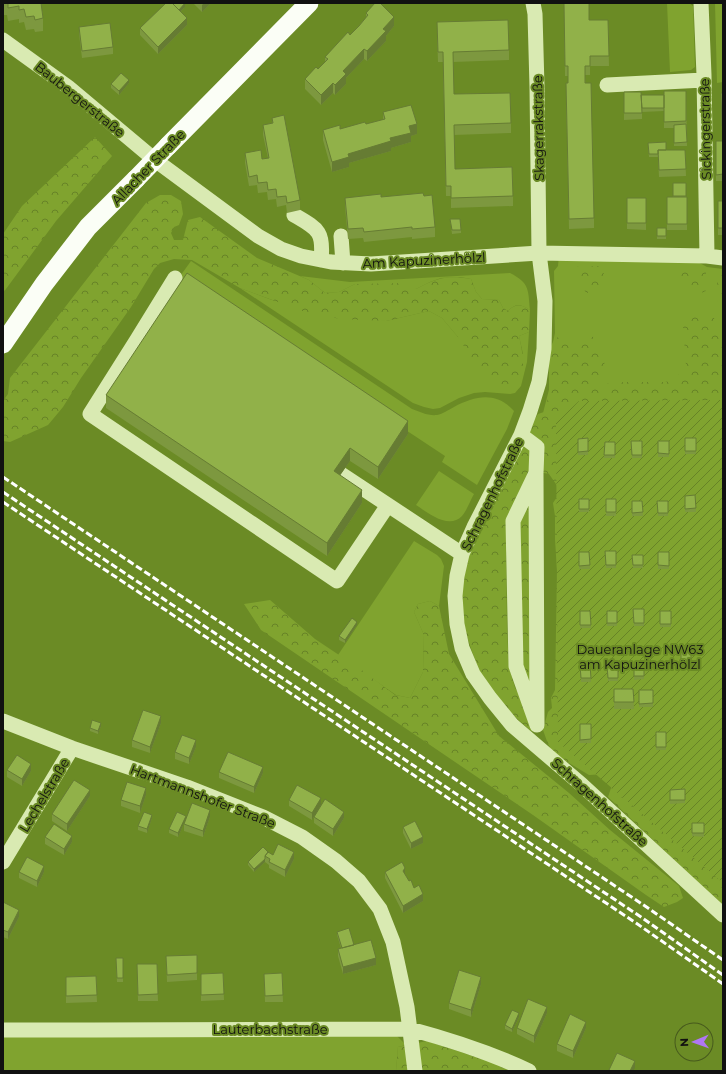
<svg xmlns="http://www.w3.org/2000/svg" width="726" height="1074" font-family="Montserrat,sans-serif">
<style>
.green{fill:#80a32f}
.forest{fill:url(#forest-crowns)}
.garden{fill:url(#garden-furrows)}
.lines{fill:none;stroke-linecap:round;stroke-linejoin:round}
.minor{stroke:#d9eab2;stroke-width:15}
.major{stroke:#fbfef6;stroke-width:19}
.rail{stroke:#fff;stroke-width:3;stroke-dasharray:7 3;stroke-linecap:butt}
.major-bridge{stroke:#fbfef6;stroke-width:19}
.wall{fill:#7d983f}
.shaded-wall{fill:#667c33}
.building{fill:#91b149;stroke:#667c33}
.labels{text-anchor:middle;stroke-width:4;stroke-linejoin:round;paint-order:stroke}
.street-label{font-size:13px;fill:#111;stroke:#6b8b25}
.park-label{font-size:13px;fill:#111;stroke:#6b8b25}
</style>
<defs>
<pattern id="forest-crowns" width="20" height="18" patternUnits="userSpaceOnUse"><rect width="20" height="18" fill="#80a32f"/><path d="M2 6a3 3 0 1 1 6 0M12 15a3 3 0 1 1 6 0" fill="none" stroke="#678327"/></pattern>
<pattern id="garden-furrows" width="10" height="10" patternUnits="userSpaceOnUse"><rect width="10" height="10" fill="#80a32f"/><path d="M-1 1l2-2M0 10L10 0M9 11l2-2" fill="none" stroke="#678327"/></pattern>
</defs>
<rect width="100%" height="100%" fill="#6b8b25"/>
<!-- green -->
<path class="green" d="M667 3H689L693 6 695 67 691 70 670 72Z
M715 3H723V82L717 83Z
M559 255 696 261 707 267 723 269V400L580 401 543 413 552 378 554 342H553L555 333 554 271 558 266Z
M191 261 412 409C420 412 428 416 437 415 443 414 448 410 454 407 475 396 496 391 514 411L507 429 477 485 442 462 445 456 178 279Z
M510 273C530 283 528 290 530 310 521 304 515 303 508 311L503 308 499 300 482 299 476 292 471 279 460 277 441 278 430 282 416 289 355 284 339 292 325 293 309 280 300 276 350 282Z
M240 288 272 300 386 321 429 311 442 318 458 337 523 354 519 336 529 332 527 362 521 386 515 393 510 394 485 392 474 393 459 398 440 408 433 409 424 407 413 403Z
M439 471 474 494C470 501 467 510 462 516 449 530 428 513 416 505Z
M414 541 437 555 441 559 444 566 439 606 430 601 418 604 414 612 424 635 423 672 410 698 396 695 338 655Z
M3 1035 397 1036 406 1045 398 1047 396 1071H3Z"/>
<!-- forest -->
<path class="forest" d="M95 137 112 156 56 221 3 293V234L22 206Z
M160 195H171L181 201 183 214 179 225 174 227 171 233 174 240H183L188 220 200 217 257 258 309 280 325 293 339 292 355 284 406 283 416 289C437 278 447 275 471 279L476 292 482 299 499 300 503 308 508 311C515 304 521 304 530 310L529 332 519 336C522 349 529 381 512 386 507 388 501 387 496 387L484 377 458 337 442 318 429 311 386 321 341 319 308 313 240 288 192 260 174 259 160 263 154 269 131 307 81 378 63 407 48 425 10 442 3 441V401L8 394 10 378 146 203Z
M601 266 604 269 603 285 600 291 586 293 572 267Z
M680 269 706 271V291L696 295 679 276Z
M723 271V302H718L717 279Z
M695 311C698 312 702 312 705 313 718 316 718 328 721 338H723V382L720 384 722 403 621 773 589 775 554 754 548 744 543 730 548 712 552 708 551 698 555 690 557 571 555 539V516L553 503 557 497 558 487 549 474 539 472 506 553 507 632 509 667 515 688 524 701 538 730 531 731 512 714 481 677 465 631 461 589 466 563 479 532 530 427 538 414 544 412 549 395V350L553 342 559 336 571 344C578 339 585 336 594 337 601 351 609 363 602 379L591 384 594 388 605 384 624 382H665L674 380 686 366 683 325 689 313Z
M531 499 535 695 519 668 517 530 523 513Z
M270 600 315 639 363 671 395 695 410 698 423 672 424 635 414 612 418 604 430 601 439 606 449 654 499 736 569 793 610 830 679 886 683 898 677 902 664 907 646 895 533 815 261 630 244 604Z
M613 782 723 878V906L688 873 608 797Z
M427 1041 500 1065 513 1071H396L398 1047Z"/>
<!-- garden -->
<path class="garden" d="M723 400V883L558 742 556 422 579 401Z"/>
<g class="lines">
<!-- minor -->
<path class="minor" d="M533 3 535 14 537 87 539 253 545 301 544 349 539 382 530 411 521 435 474 527 462 554 457 576 455 596 457 624 462 648 473 674 490 698 512 725 582 785 723 915
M701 3 704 75 707 256
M3 40 68 87 155 160 258 236 281 249 301 256 331 262 371 264 539 253 707 256 723 258
M607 85 704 80
M294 215C318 229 324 231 321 260
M341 236 343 263
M138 338 175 278
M148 345 138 338 90 414 337 581 388 505
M521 435 537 447 536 473
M536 473 537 725 516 666 513 521Z
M341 474 462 554
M3 721 72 748 187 787 263 817 302 837 336 861 359 881 380 909 393 942 407 1007 415 1071
M3 862 72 748
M3 1030H94L410 1029C451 1040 491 1053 529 1071"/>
<!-- major -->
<path class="major" d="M168 146 309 3
M3 344 44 284 88 227 136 179"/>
<!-- rail -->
<path class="rail" d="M3 477 648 908 723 960
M3 492 641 917 723 975
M3 502 636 923 723 984"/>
<!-- major-bridge -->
<path class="major-bridge" d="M136 179 168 146"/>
</g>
<!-- wall -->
<path class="wall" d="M3 3H41L43 18V31L35 32 34 29 26 30 24 22 19 23V19L8 21 7 15H3Z
M193 3H211L202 12Z
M564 3 589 20H608L609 66H590V75H585L594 218V228L569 229 566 93 568 83V76H565Z
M185 7 180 12 187 25 158 54 140 35V28Z
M366 13 394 26 386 36V41L367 61 364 59 346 78V84L335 95 333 93 321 105 305 89V79L318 69 325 62V57L350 35 366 18Z
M79 27 113 47V54L82 58 79 34Z
M437 32 509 50V60L453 62 454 94 511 123V133L454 135 455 169 513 196V206L451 208V196H446L443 62H438Z
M129 83 119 95 111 88V84Z
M686 91 687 146H674V128H664V104V111L642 112V119L624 120V92L641 95H664Z
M721 93H723V132H722Z
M383 112 417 134 411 136V142L391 148V151L349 163V167L332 172 323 140V130L340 129 366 124 383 120Z
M272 118 300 200V210L287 213 286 205 277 207 276 199 268 200 267 192 258 193 257 185 249 186 245 163V153L262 159 268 158 263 135V125L272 123Z
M716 141H723V181H716Z
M648 143 666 150H685L686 176 659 177 658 157H649Z
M673 183H686V197H687V230H667V197H673Z
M424 196 435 227V237L412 239V237L364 242 363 238 348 239 345 207V198Z
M627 198H646V230L627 229Z
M718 201H723V235H718Z
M450 219 461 230V233L452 234Z
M657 228H666V239H657Z
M106 395 408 434 378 479 350 461 341 474 340 475 362 503 327 556 106 408Z
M588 438V455H578V439Z
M685 438H696V454H685Z
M631 441H642V458H632Z
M658 441H669V457H658Z
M605 442H615V458H604Z
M695 495 696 512H685V496Z
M579 499H589V512H579Z
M606 499H616V516H606Z
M632 501H642L643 516H632Z
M657 501H668V516H658Z
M605 551H616V568H606Z
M579 552H589L590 569H579Z
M658 552H669V569H658Z
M632 555H643V568H633Z
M633 609H644V626H634Z
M580 611H590L591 628H580Z
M607 611H617V626H607Z
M660 611H671V627H660Z
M357 625 345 643 339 640V636Z
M681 651H691V669H681Z
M618 664V681H608L607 665Z
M634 664H644V679L634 680Z
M580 665H590L591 682H581Z
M614 689H633L634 709H614Z
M639 690H653V707H639Z
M161 723 150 753 132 747V740Z
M580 724H591V743H580Z
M101 726 98 734 90 731V728Z
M656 732H666V750H656Z
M196 747 189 764 175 759V752Z
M7 770 31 771 22 786 7 777Z
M219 772 263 773 254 793 219 778Z
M685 789V803L670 804V790Z
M146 795 140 813 121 806V800Z
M90 796 67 831 52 821V814Z
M289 800 321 805 312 820 289 806Z
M210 817 203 837 184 831V824L185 821 178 837 169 833V829L186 818Z
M314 817 344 818 333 836 314 823Z
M152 818 147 833 138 830V826Z
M692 823H704V837L692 836Z
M403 827 423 843 411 849 403 833Z
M45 837 72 842 64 855 45 844Z
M269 853 273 855 294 859 285 877 269 868V865L265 862 254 872 248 865V862Z
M19 872H44L37 887 19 878Z
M385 872 405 875 409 881 423 901 403 913 385 878Z
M3 902 19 917 8 939 3 937Z
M337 932 354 945 376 965 343 974 338 956V949L341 948 337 935Z
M166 956 197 973V980L167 982Z
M116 958H123V982H117Z
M137 964H157L158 1001H138Z
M223 973 224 1000 201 1001V974Z
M282 973 283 1002H265L264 974Z
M96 976 97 1002 66 1003V977Z
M481 984 471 1017 449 1009V1003Z
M547 1013 534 1043 517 1034V1028Z
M519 1017 512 1032 505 1029V1025Z
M586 1028 573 1058 557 1051V1044Z"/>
<!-- shaded-wall -->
<path class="shaded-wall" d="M185 3V7L177 15V12Z
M204 3H211L202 12V5Z
M394 17V26L386 36V41L367 61V51L383 29Z
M187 18V25L158 54V47Z
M364 49V59L346 78V84L335 95V85L343 71Z
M129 80V83L119 95V91Z
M333 83V93L321 105V95Z
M417 124V134L411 136V142L391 148V151L349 163V167L332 172V162L348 154 390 138 409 126Z
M408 421V434L378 479V467Z
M350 448V461L334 484V471Z
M362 490V503L327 556V543Z
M357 622V625L345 643V640Z
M161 716V723L150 753V747Z
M101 723V726L98 734V731Z
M196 740V747L189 764V758Z
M31 764V771L22 786V779Z
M263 767V773L254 793V787Z
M146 788V795L140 813V806Z
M90 790V796L67 831V824Z
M321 798V805L312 820V813Z
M210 810V817L203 837V831Z
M344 812V818L333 836V829Z
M152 815V818L147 833V829Z
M186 816V819L178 837V833Z
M72 836V842L64 855V849Z
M423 837V843L411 849V843Z
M294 852V859L285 877V870Z
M265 859V862L254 872V869Z
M44 866V872L37 887V881Z
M405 868V875L403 871Z
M423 894V901L403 913V906Z
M19 910V917L8 939V932Z
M376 958V965L343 974V967Z
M481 977V984L471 1017V1010Z
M547 1007V1013L534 1043V1036Z
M519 1013V1017L512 1032V1029Z
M586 1022V1028L573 1058V1051Z
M635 1061V1068L633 1071H630Z"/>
<!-- building -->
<path class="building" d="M8 3H41L43 18 35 20 34 16 26 17 24 9 19 10V6L8 8Z
M166 3H172L187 18 158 47 140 28Z
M172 3H185L179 10Z
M375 3H380L394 17 383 29 386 31 367 51 364 49 343 71 346 74 335 85 333 83 321 95 305 79 316 67 318 69 328 59 325 57 348 32 350 35 359 26 368 15 366 13Z
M564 3H589V20H608L609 56H590V66H585V83H591L594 218 569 219 566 83H568V66H565Z
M508 20 509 50 453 52 454 94 510 93 511 123 454 125 455 169 512 167 513 196 451 198V186H446L443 52H438L437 22Z
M110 23 113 47 82 51 79 27Z
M121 73 129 80 119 91 111 84Z
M664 91H686V121L664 122Z
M624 92H641L642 113H624Z
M721 93H723V126H722Z
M641 95H664V108H642Z
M411 105 417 124 409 126 411 133 390 138 391 141 348 154 349 157 332 162 323 130 340 125V129L365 122 366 124 385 119 383 112Z
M284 115 300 200 287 203 286 196 277 197 276 189 268 190 267 182 258 183 257 175 249 177 245 153 261 150 262 159 269 158 263 125 273 123 272 118Z
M686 124 687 142 674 143V125Z
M716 141H723V174L716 175Z
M666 142V150H658V154H649L648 143Z
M658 150H685L686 169 659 170Z
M673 183H686V196H673Z
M423 193 424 196 432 195 435 227 412 229V227L364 232 363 228 348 229 345 198 381 194V197Z
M667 197H687V224H667Z
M627 198H646V223H627Z
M718 201H723V228H718Z
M450 219H460L461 230H452Z
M657 228H666V236H657Z
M187 273 408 421 378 467 350 448 341 461 334 471 362 490 327 543 106 395Z
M588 438V451L578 452V439Z
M685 438H696V451H685Z
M631 441H642V455H632Z
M658 441H669V454L658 453Z
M605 442H615V455H604Z
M695 495 696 508 685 509V496Z
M579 499H589V509H579Z
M606 499H616V512H606Z
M632 501H642L643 512 632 513Z
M657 501H668V513H658Z
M605 551H616V565H606Z
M579 552H589L590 565 579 566Z
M658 552H669V566L658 565Z
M632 555H643V565H633Z
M633 609H644V623H634Z
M580 611H590L591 625H580Z
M607 611H617V623H607Z
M660 611H671V624H660Z
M352 618 357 622 345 640 339 636Z
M681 651H691V665H681Z
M618 664V678H608L607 665Z
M634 664H644V676H634Z
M580 665H590L591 678H581Z
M614 689H633L634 702H614Z
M639 690H653V703L639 704Z
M143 710 161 716 150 747 132 740Z
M92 720 101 723 98 731 90 728Z
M580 724H591V739L580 740Z
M656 732H666V747H656Z
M182 735 196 740 189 758 175 752Z
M228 752 263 767 254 787 219 772Z
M17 755 31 764 22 779 7 770Z
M74 780 90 790 67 824 52 814Z
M127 782 146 788 140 806 121 800Z
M297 785 321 798 312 813 289 800Z
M685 789V800H670V790Z
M325 799 344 812 333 829 314 817Z
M192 803 210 810 203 831 184 824Z
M144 812 152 815 147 829 138 826Z
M177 812 186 816 178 833 169 829Z
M415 821 423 837 411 843 403 827Z
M692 823H704V833H692Z
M54 824 72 836 64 849 45 837Z
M278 844 294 852 285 870 269 862 270 859 265 856 268 852 273 855Z
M263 847 269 853 268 852 265 856V859L254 869 248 862Z
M27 857 44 866 37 881 19 872Z
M402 862 405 868 403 871 409 881 411 880 414 888 419 885 423 894 403 906 385 872Z
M3 902 19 910 8 932 3 930Z
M349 928 354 945 342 948 337 932Z
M371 940 376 958 343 967 338 949Z
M197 955V973L167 975 166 956Z
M116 958H123V978H117Z
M137 964H157L158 994 138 995Z
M459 970 481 977 471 1010 449 1003Z
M223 973 224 994 201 995V974Z
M282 973 283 995 265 996 264 974Z
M96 976 97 995 66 996V977Z
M528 999 547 1007 534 1036 517 1028Z
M512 1010 519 1013 512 1029 505 1025Z
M570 1014 586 1022 573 1051 557 1044Z
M617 1053 635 1061 630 1071H611L609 1070Z"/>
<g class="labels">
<!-- street labels -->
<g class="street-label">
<text transform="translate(80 99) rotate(39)" y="5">Baubergerstraße</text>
<text transform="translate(538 128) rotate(-91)" y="5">Skagerrakstraße</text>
<text transform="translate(705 129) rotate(-91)" y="5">Sickingerstraße</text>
<text transform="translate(148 167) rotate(-46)" y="5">Allacher Straße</text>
<text transform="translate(424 260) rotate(-3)" y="5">Am Kapuzinerhölzl</text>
<text transform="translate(492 494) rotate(-64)" y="5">Schragenhofstraße</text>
<text transform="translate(44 795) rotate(-59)" y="5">Lechelstraße</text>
<text transform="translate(203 796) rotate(21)" y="5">Hartmannshofer Straße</text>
<text transform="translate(600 802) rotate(42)" y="5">Schragenhofstraße</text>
<text x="270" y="1034">Lauterbachstraße</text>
</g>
<!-- park labels -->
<g class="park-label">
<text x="640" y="654">Daueranlage NW63<tspan x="640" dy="15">am Kapuzinerhölzl</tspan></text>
</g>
</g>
<!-- border -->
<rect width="726" height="1074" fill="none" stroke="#111111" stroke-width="8"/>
<!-- north arrow -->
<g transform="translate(694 1042) rotate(268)"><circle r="19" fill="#6b8b25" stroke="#475a1d"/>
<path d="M0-3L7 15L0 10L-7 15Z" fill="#b076f4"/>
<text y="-6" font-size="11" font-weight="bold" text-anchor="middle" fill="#111111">N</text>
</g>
</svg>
